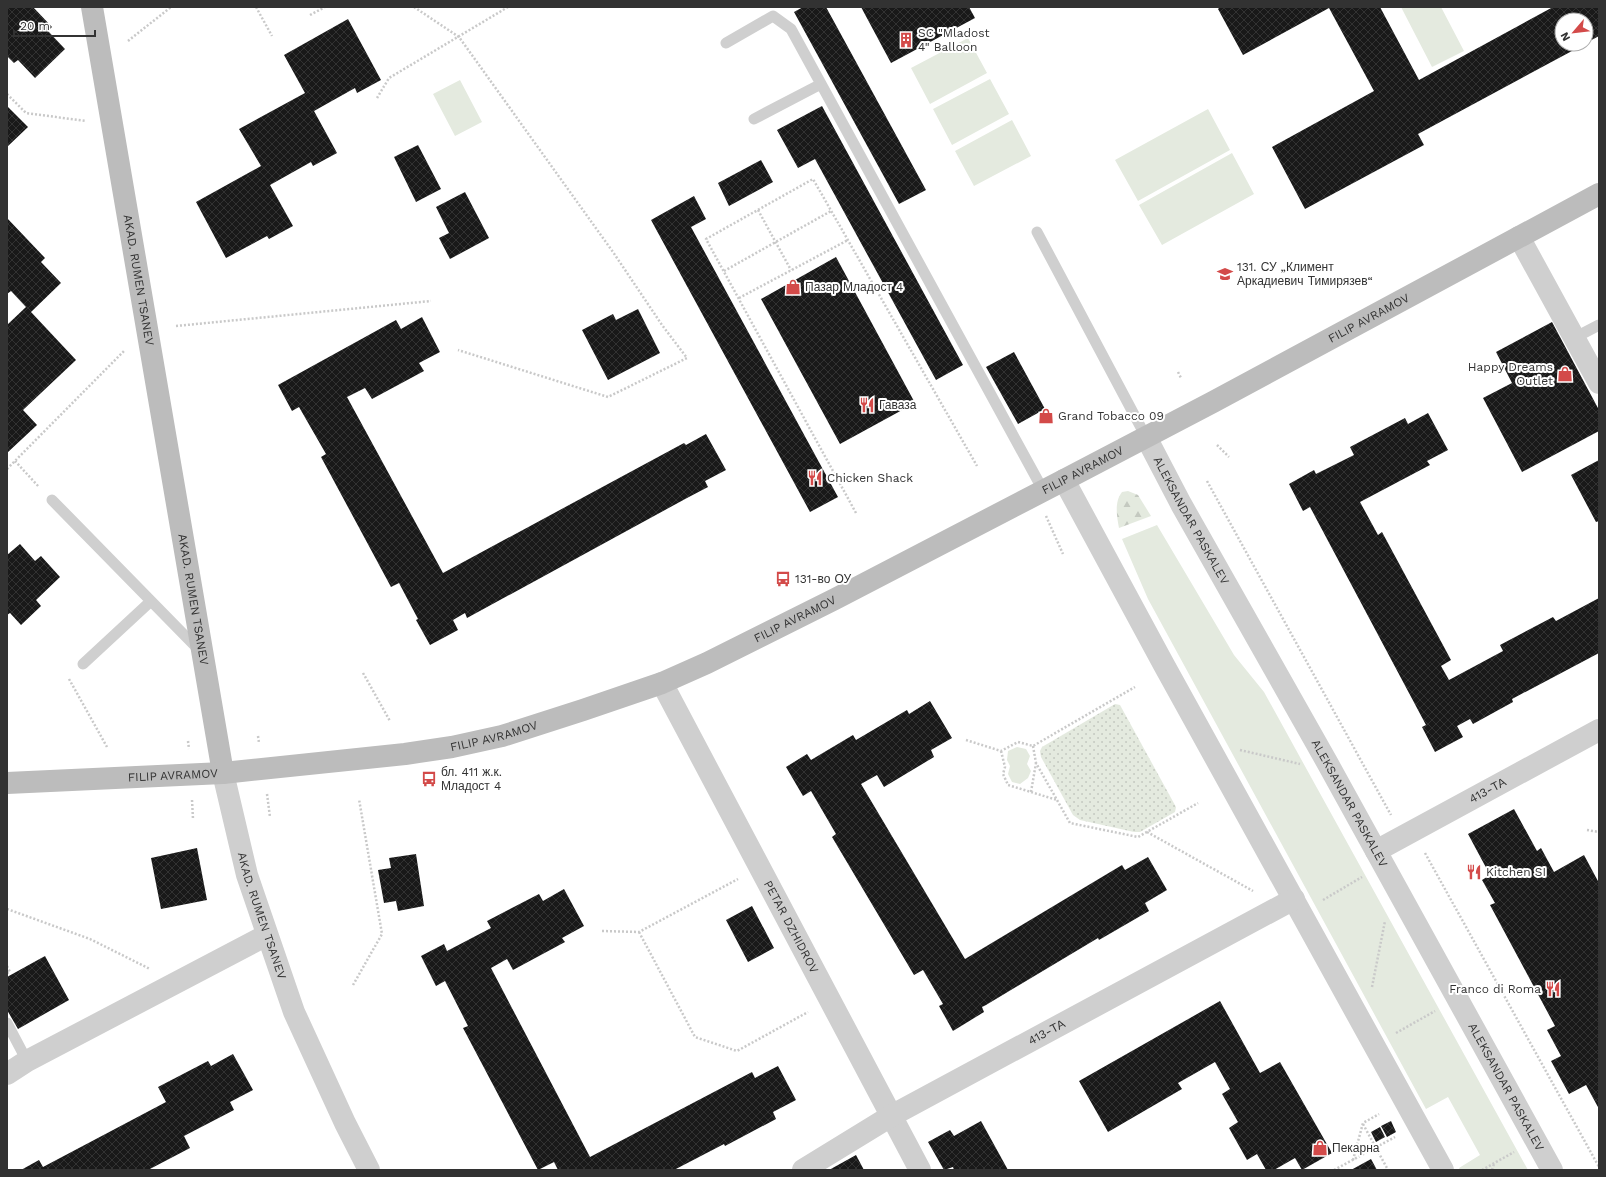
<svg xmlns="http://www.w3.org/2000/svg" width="1606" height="1177" font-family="'Work Sans',sans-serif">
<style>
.grass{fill:url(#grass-dots)}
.forest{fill:url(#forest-firs)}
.green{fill:#e4eadf}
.building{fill:url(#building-cross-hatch)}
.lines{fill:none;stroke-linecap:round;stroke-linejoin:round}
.path{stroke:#c9c9c9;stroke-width:2.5;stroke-dasharray:2 2;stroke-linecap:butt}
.lane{stroke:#cfcfcf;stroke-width:11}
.street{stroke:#cfcfcf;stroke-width:22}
.secondary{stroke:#bcbcbc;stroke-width:22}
.labels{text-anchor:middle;stroke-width:4;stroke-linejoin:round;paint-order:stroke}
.poi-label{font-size:12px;fill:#323232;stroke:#fff;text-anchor:start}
.street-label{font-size:12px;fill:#323232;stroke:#fff}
</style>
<defs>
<pattern id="grass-dots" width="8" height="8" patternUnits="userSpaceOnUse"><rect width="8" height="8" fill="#e4eadf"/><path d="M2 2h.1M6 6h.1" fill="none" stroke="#c4c9c0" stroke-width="1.8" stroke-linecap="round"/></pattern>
<pattern id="forest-firs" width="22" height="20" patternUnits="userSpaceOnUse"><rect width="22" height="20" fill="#e4eadf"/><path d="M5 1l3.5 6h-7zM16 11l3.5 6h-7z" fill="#c4c9c0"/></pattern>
<pattern id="building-cross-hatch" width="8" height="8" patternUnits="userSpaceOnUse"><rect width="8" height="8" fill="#191919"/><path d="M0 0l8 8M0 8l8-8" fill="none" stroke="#323232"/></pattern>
</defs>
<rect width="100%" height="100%" fill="#fff"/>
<!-- grass -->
<path class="grass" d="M1115 704 1120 705 1176 807 1175 812 1140 832H1134L1080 820 1073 815 1041 757 1040 751 1042 747Z"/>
<!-- forest -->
<path class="forest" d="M1128 491 1138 495 1151 516 1119 528C1117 517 1114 502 1122 492Z"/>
<!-- green -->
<path class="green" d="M1401 7H1441L1464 51 1432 67Z
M968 38 987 73 930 104 911 68Z
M990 79 1009 114 952 145 933 109Z
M460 80 482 122 455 136 433 94Z
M1208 109 1230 150 1138 201 1115 160Z
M1012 120 1031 156 974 186 955 151Z
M1232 153 1254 194 1162 245 1139 205Z
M1157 525 1234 655 1264 692 1528 1170H1460L1459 1168 1480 1155 1448 1097 1426 1109 1148 599 1122 539Z
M1017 747 1026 749 1030 756 1027 764 1031 771 1028 778 1020 784 1012 782 1008 774 1010 766 1007 760 1008 751Z"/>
<!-- building -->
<path class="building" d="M7 7H33L52 27 48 31 65 49 35 78 18 60 14 63 7 56Z
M803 7H826L926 190 899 204 794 12Z
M861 7H969L975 18 891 63Z
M1220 7H1380L1419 80 1553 7H1599V36L1586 43V20H1562V44H1585L1418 134 1424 145 1305 209 1272 147 1374 91 1329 8 1243 55 1218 9Z
M348 19 381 80 357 93 355 88 314 111 337 153 313 166 311 162 270 185 293 226 269 239 267 236 226 258 196 202 261 166 239 129 305 93 284 55Z
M7 106 28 127 7 147Z
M822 106 963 365 936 380 815 159 798 168 777 130Z
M418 145 441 189 416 202 394 157Z
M761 160 773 182 729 206 718 183Z
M465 192 489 238 450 259 439 238 449 233 436 207Z
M694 196 706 219 691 227 838 497 810 512 651 220Z
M7 218 45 258 41 262 61 283 31 312 76 360 23 410 37 425 7 453V325L26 307 11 291 7 294Z
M836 257 915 403 840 444 761 299Z
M638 309 660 353 608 380 582 330 613 314 616 320Z
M422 317 440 352 419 363 424 371 372 399 365 388 347 397 443 573 684 443 686 445 706 434 726 470 705 481 708 487 687 498 467 618 465 613 453 620 458 630 430 645 416 620 418 619 399 583 391 587 321 457 326 454 299 407 292 411 278 385 396 320 401 329Z
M1552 322 1599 410V431L1522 472 1483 398 1512 383 1496 352Z
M1014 352 1045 409 1018 424 986 367Z
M1428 413 1448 450 1427 461 1430 465 1360 502 1378 535 1382 532 1451 660 1441 666 1449 680 1503 651 1500 645 1553 617 1556 621 1599 598V653L1512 699 1513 702 1473 724 1470 719 1457 726 1463 737 1435 752 1422 727 1426 725 1310 507 1303 511 1289 484 1314 470 1316 474 1354 455 1350 447 1405 418 1408 424Z
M1599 460V521L1596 522 1571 475Z
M20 544 35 561 41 556 60 577 36 600 41 606 21 625 10 613 7 615V555Z
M930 701 952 738 931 750 934 757 884 787 877 775 861 784 965 959 1122 865 1125 870 1148 857 1167 890 1145 903 1149 911 1099 940 1098 938 986 1005 982 1007 984 1012 953 1031 939 1006 943 1004 923 970 914 975 832 837 836 834 811 791 803 796 786 767 807 754 811 760 853 735 856 740 907 710 909 714Z
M1514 809 1537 851 1541 848 1554 872 1584 855 1599 883V1109L1586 1085 1569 1094 1551 1061 1561 1056 1547 1030 1555 1026 1490 905 1495 903 1482 880 1490 875 1468 834Z
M197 848 207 900 161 909 151 858Z
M416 854 424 906 398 911 396 901 384 903 378 870 391 868 389 858Z
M564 889 584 926 562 938 565 942 513 970 507 959 491 968 590 1157 752 1072 755 1078 778 1066 796 1100 773 1112 776 1119 725 1146 724 1144 674 1170H558L554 1162 538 1170 463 1028 468 1026 445 981 436 986 421 956 444 944 447 951 491 928 487 921 539 894 543 901Z
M752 906 774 948 748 962 726 920Z
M45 956 69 1000 18 1029 7 1010V977Z
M1220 1001 1260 1073 1280 1062 1332 1153 1302 1170 1295 1158 1274 1170H1266L1257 1154 1247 1160 1229 1128 1238 1122 1222 1094 1230 1089 1215 1062 1178 1083 1182 1089 1108 1132 1079 1081Z
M233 1054 253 1090 230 1102 234 1110 184 1136 190 1148 148 1170H21L39 1160 43 1167 166 1102 158 1087 208 1061 211 1066Z
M981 1121 1008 1170H954L953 1167 944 1170 928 1142 950 1130 954 1136Z
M1391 1121 1396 1132 1387 1137 1381 1126Z
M1380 1127 1385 1137 1376 1142 1371 1132Z
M856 1155 864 1170H829Z
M1371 1159 1377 1170H1351Z"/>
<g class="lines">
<!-- path -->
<path class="path" d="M256 7 272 36
M414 7 459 37 613 252 662 325 687 358 608 397 458 350
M310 15 325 7
M128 41 171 7
M7 94 26 113 86 121
M377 98 389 78 508 7
M758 210 791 270
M724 271 831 211
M739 298 848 240
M176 326 431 301
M1178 372 1181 378
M1217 445 1229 457
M15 461 39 487
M7 469 124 351
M1207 481 1391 815
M856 513 706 239 813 179 977 466
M1046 516 1063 554
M363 673 390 721
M69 679 107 747
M258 736 259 743
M966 740 1001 751 1018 742 1033 746 1135 687
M188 741 189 749
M1033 746 1036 763 1070 823 1138 837 1198 803
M1240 750 1300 764
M1001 751 1005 767 1003 774 1008 785 1057 800
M1031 792 1036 763
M267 794 270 817
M192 800 193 819
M1587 830 1599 832
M1147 832 1253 891
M1425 853 1599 1167
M1323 900 1362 877
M7 909 90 939 150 969
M602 931 639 932 738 879
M639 932 695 1037 737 1051 808 1012
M7 966 10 972 7 973
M353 985 382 934 359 799
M1372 987 1385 921
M1396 1033 1435 1011
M1363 1124 1388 1170
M1353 1160 1363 1123 1379 1114
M1334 1170 1395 1137
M1482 1170 1514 1152
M1492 1170 1494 1164"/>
<!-- lane -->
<path class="lane" d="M726 43 773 16 791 29 1043 490
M754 119 821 84
M1037 232 1146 437
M1574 338 1599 325
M52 500 200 651
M83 664 151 601
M7 1023 27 1061"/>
<!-- street -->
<g class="street">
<path d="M1519 237 1599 383"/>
<path id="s1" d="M1146 437 1181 504 1328 764 1552 1170"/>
<path d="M1064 480 1164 665 1443 1170"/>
<path id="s2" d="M662 683 920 1170"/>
<path id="s3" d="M223 773 247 875 294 1012 345 1123 369 1170"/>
<path id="s4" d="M1376 851 1599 730"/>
<path d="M7 1074 27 1061 267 935"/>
<path id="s5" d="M803 1170 891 1116 1294 899"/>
</g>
<!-- secondary -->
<g class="secondary">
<path id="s6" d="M92 7 223 773"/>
<path id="s7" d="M7 783 223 773 405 754 452 747 502 736 583 710 662 683 707 663 835 599 1064 480 1213 402 1599 194"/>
</g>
</g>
<!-- icons -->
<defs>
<symbol id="building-bare" viewBox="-9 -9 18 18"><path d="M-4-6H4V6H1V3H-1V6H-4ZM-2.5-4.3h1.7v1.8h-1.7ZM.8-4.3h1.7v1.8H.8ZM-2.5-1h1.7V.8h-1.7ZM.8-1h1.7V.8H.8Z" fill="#d34a49" stroke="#fff" stroke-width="2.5" paint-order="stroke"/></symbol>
<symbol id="school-bare" viewBox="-9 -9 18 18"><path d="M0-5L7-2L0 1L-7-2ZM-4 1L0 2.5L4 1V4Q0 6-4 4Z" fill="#d34a49" stroke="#fff" stroke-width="2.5" paint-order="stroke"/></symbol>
<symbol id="shop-bare" viewBox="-9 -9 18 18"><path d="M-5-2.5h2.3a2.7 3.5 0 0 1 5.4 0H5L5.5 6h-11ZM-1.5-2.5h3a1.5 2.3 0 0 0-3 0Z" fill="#d34a49" stroke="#fff" stroke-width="2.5" paint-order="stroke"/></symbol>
<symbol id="restaurant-bare" viewBox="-9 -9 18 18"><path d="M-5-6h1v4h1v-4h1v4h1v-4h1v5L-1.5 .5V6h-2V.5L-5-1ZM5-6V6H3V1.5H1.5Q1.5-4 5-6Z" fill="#d34a49" stroke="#fff" stroke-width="2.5" paint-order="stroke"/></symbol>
<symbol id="bus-bare" viewBox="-9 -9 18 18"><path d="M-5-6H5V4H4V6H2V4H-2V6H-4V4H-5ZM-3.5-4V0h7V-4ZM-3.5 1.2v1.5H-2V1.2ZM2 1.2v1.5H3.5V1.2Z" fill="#d34a49" stroke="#fff" stroke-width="2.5" paint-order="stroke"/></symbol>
</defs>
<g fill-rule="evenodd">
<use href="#building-bare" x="895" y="29" width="22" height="22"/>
<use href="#school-bare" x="1214" y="263" width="22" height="22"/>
<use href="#shop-bare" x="782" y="276" width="22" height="22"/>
<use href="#shop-bare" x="1554" y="363" width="22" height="22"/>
<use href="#restaurant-bare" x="856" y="394" width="22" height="22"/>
<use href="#shop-bare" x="1035" y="405" width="22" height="22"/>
<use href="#restaurant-bare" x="804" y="467" width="22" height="22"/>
<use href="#bus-bare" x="772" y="568" width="22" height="22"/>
<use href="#bus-bare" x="418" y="768" width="22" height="22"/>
<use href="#restaurant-bare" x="1463" y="861" width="22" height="22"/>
<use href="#restaurant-bare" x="1542" y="978" width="22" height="22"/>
<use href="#shop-bare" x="1309" y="1137" width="22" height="22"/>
</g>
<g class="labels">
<!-- poi labels -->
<g class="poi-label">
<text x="918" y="37">SC "Mladost<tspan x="918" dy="14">4" Balloon</tspan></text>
<text x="1237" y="271">131. СУ „Климент<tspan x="1237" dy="14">Аркадиевич Тимирязев“</tspan></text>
<text x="805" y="291">Пазар Младост 4</text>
<text x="1553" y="371" text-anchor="end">Happy Dreams<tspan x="1553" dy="14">Outlet</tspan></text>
<text x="879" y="409">Гаваза</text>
<text x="1058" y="420">Grand Tobacco 09</text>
<text x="827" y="482">Chicken Shack</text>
<text x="795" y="583">131-во ОУ</text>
<text x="441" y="776">бл. 411 ж.к.<tspan x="441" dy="14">Младост 4</tspan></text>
<text x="1486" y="876">Kitchen SI</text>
<text x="1541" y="993" text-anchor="end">Franco di Roma</text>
<text x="1332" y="1152">Пекарна</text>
</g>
<!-- street labels -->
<g class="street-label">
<text dy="4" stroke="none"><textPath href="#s6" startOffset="277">AKAD. RUMEN TSANEV</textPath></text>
<text dy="4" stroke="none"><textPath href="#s7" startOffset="1462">FILIP AVRAMOV</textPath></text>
<text dy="4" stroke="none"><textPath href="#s7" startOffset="1138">FILIP AVRAMOV</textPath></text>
<text dy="4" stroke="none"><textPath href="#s1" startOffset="95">ALEKSANDAR PASKALEV</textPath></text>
<text dy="4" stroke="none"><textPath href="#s6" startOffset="601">AKAD. RUMEN TSANEV</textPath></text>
<text dy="4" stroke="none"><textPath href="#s7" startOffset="814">FILIP AVRAMOV</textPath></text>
<text dy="4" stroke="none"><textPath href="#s7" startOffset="490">FILIP AVRAMOV</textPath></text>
<text dy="4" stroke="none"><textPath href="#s7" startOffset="166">FILIP AVRAMOV</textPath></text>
<text dy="4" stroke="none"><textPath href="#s4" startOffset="127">413-ТА</textPath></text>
<text dy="4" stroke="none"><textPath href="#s1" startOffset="419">ALEKSANDAR PASKALEV</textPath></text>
<text dy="4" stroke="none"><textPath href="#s3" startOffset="148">AKAD. RUMEN TSANEV</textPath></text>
<text dy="4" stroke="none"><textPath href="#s2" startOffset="276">PETAR DZHIDROV</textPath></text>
<text dy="4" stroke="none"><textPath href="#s5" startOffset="280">413-ТА</textPath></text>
<text dy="4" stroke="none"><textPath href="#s1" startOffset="743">ALEKSANDAR PASKALEV</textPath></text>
</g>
</g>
<!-- border -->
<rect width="1606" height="1177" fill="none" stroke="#323232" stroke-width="16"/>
<!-- north arrow -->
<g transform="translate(1574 32) rotate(242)"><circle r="19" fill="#ffffff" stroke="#adadad"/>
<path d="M0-3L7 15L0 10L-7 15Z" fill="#d34a49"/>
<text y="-6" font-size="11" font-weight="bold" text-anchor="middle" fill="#323232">N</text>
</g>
<!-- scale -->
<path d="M14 30v6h81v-6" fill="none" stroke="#323232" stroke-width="2"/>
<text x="20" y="30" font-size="12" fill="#323232" stroke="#ffffff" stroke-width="3" paint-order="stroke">20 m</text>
</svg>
